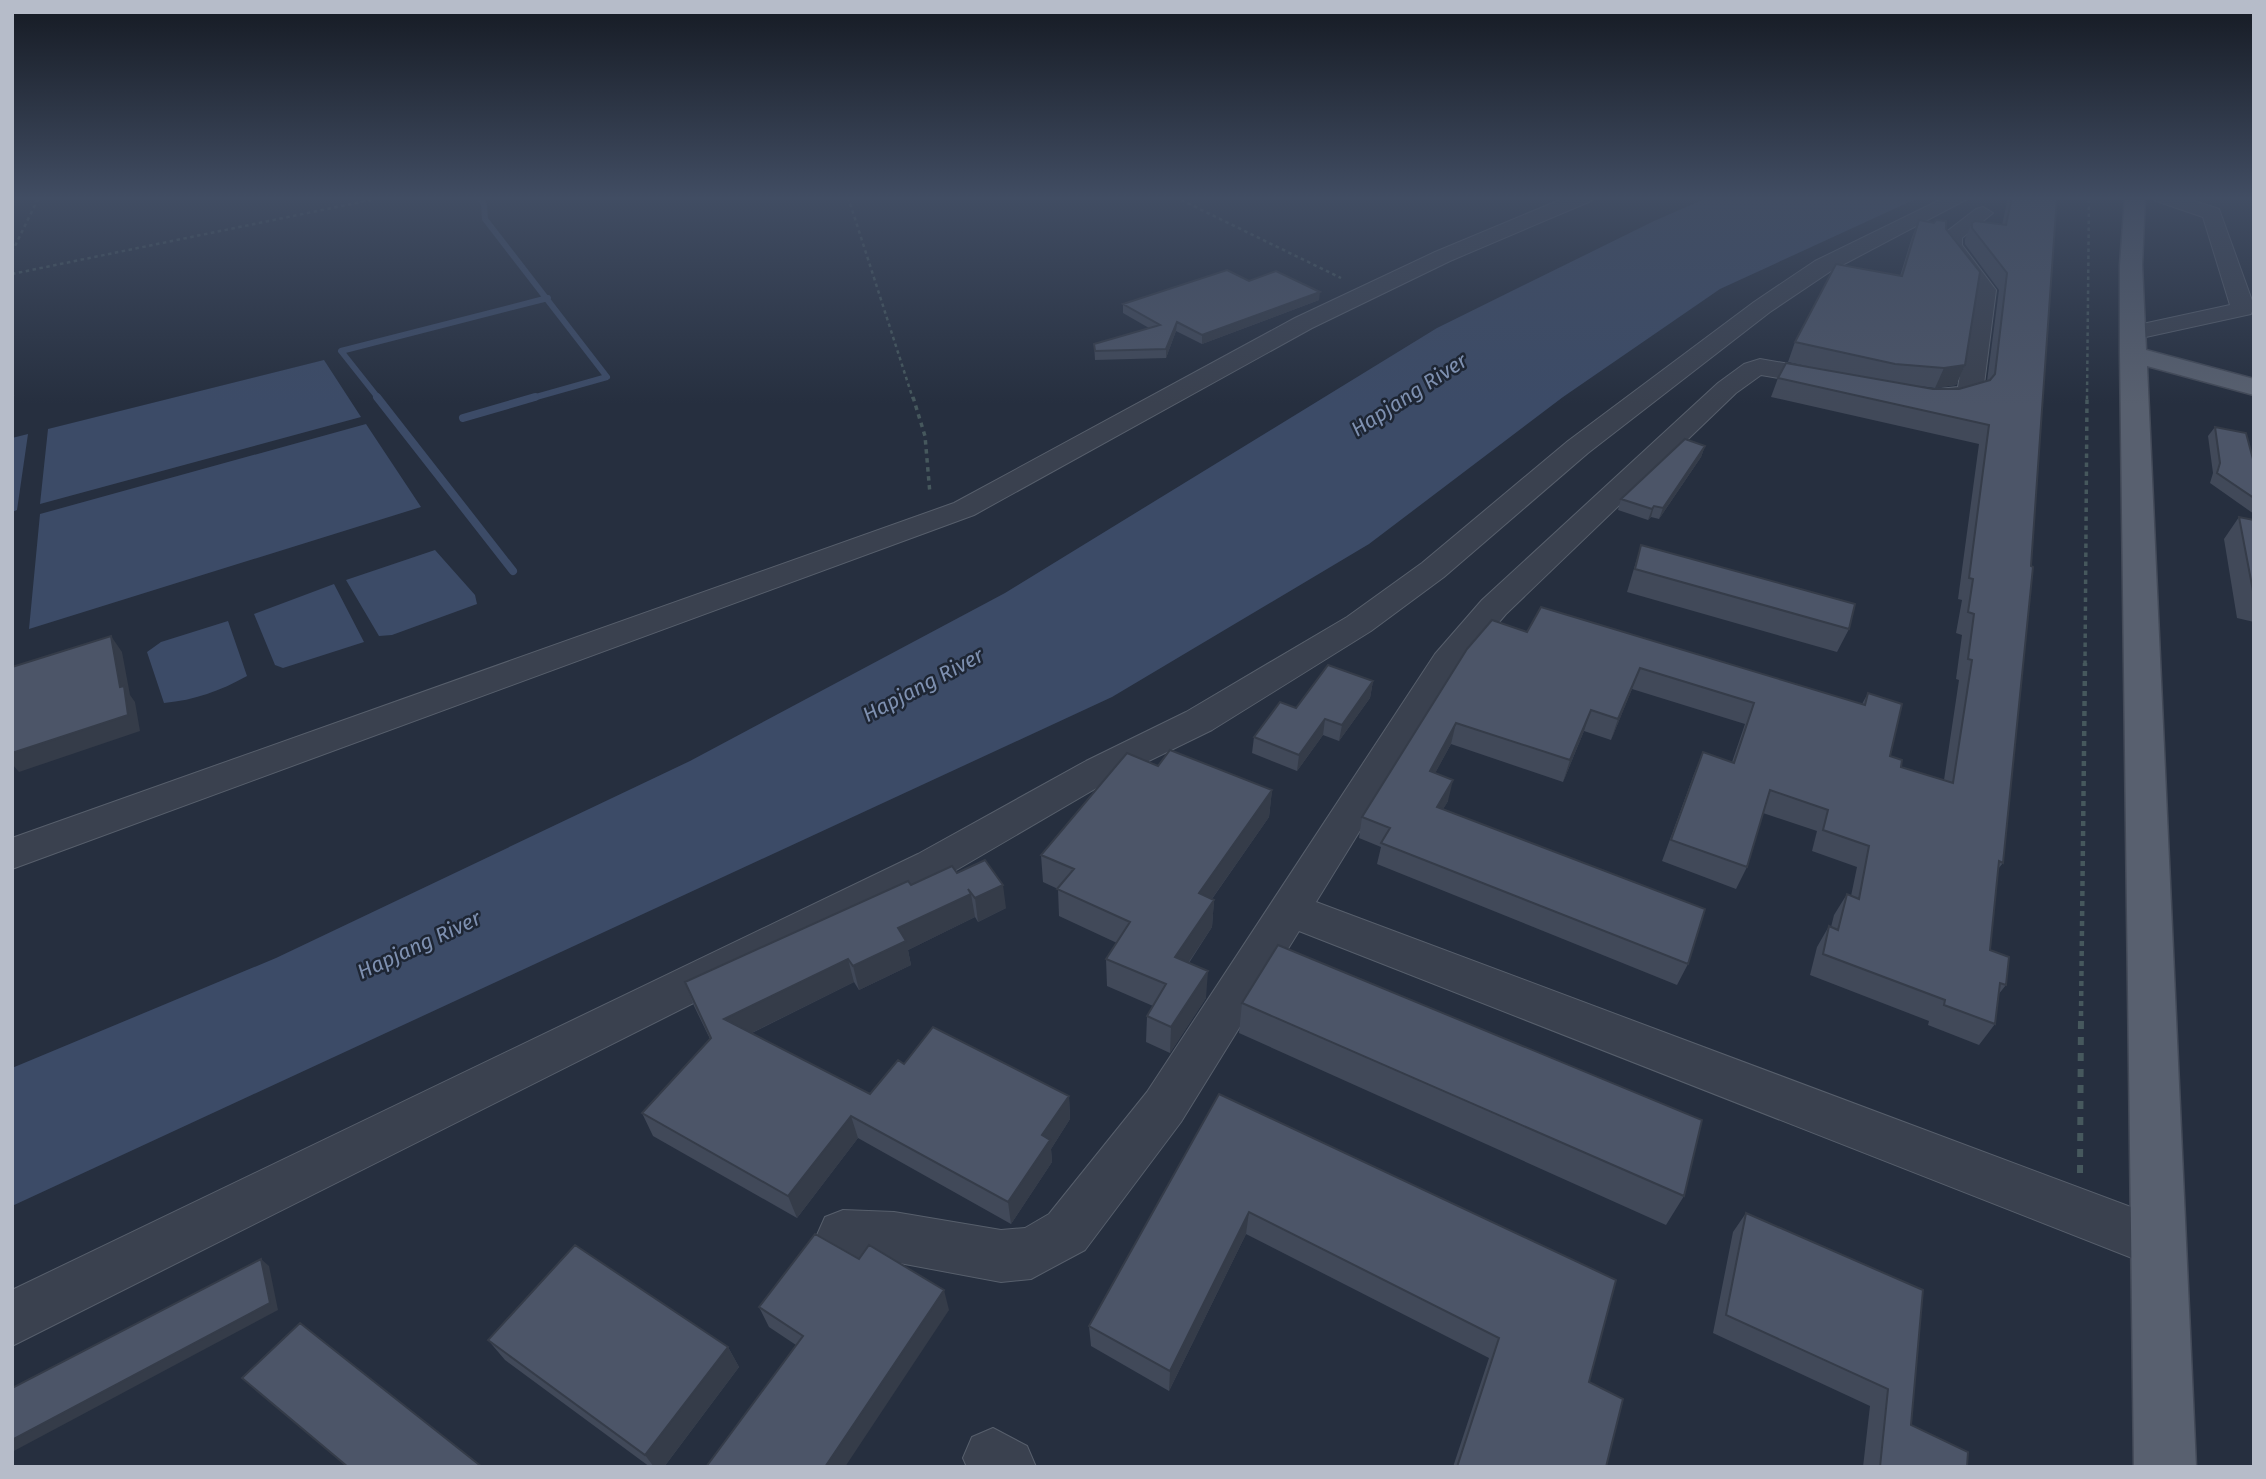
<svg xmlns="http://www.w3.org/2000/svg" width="2266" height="1479" font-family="'Fira Sans',sans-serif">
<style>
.water{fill:#3c4b67}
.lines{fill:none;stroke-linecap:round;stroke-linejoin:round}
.stream-far1{stroke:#3c4b67;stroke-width:6}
.stream{stroke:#3c4b67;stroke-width:8}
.minor-casing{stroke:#575f6c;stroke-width:2}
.major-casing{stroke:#434a58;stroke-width:3}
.path-far3{stroke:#46585d;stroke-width:2.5;stroke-dasharray:3.5 3.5;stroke-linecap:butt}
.path-far2{stroke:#46585d;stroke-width:3.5;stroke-dasharray:4.5 4.5;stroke-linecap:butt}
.path-far1{stroke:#46585d;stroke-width:4.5;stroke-dasharray:5 5;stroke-linecap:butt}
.path{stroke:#46585d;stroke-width:6;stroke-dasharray:8 8;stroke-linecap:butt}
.minor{fill:#3a414f;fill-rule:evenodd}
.major{fill:#58606f;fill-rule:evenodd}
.wall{fill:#414959}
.shaded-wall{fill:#353c49}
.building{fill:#4c5568;stroke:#353c49;stroke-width:2}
.labels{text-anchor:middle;stroke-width:5;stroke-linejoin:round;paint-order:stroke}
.water-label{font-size:21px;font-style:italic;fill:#7e90b0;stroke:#1e2634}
</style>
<rect width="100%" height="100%" fill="#262f3f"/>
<!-- water -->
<path class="water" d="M1709 197H1920L1720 289 1563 397 1369 544 1112 697 12 1206V1068L276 958 690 761 1005 593 1437 328 1654 221Z
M324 360 361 417 40 504 48 429Z
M366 424 421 507 29 629 40 514Z
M28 434 17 510 12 512V438Z
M435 550 475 595 477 604 392 635 379 636 346 580Z
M334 584 364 642 283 668 275 665 254 614Z
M228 621 247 676C220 691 195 700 164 703L147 652 161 642Z"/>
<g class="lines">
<!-- stream-far1 -->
<path class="stream-far1" d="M479 197 484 205 485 219 607 377 529 399
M379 399 341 351 548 298"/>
<!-- stream -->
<path class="stream" d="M377 397 513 571
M463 418 535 397"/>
<defs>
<path id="minor" d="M1567 197H1594L1591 201 1450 261 1312 328 974 515 12 869V838L954 503 1295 318 1435 252Z
M1946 197H1971L1831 271 1770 312 1588 453 1444 577 1371 631 1212 730 1112 779 946 876 12 1346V1290L918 854 1086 761 1186 712 1347 617 1422 563 1568 441 1754 302 1815 261Z
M2153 197H2182L2219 209 2254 306 2251 314 2132 340 2124 338 2120 333 2124 328 2230 305 2203 217 2156 201Z
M1983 207 1993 213 1962 238V245L1996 290 1983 392 1979 397 1951 405 1919 403 1915 397 1919 391 1958 387 1974 290 1940 245 1941 236 1976 209Z
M1760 359 1830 371 1839 374 1843 379 1839 384 1830 387 1761 375 1736 393 1506 614 1460 668 1316 902 2179 1225 2186 1243 2179 1261 2160 1269 1299 931 1181 1122 1085 1250 1031 1279 1001 1282 894 1262 843 1260 825 1253 817 1235 825 1217 843 1210 894 1212 1001 1230 1025 1228 1049 1214 1147 1092 1435 654 1482 600 1718 383 1744 364Z
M993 1428 1027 1446 1036 1467H967L963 1458 972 1437Z"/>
<path id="major" d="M2125 197H2145L2142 265 2146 350 2254 379V395L2147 366 2196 1467H2134L2120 354V265Z"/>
</defs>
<!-- minor casing -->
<use href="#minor" class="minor-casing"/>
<!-- major casing -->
<use href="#major" class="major-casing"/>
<!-- path-far3 -->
<path class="path-far3" d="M848 197 913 399
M1175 197 1341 278
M12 252 39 197
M12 274 385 197
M12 393 14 399
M2087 399 2089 197"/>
<!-- path-far2 -->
<path class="path-far2" d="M913 397 925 436 930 494
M2085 665 2087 397"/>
<!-- path-far1 -->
<path class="path-far1" d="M2081 1016 2085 663"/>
<!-- path -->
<path class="path" d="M2080 1173 2081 1015"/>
<!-- minor -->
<use href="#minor" class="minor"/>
<!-- major -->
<use href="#major" class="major"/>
</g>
<!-- wall -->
<path class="wall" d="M2008 197H2057L2003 863 1998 869 1990 950 2006 985 1998 995 1995 1024 1979 1045 1928 1025 1929 1021 1810 975 1817 947 1829 926 1831 927 1834 915 1847 894 1851 896 1857 867 1812 851 1817 831 1763 813 1747 867 1736 889 1662 861 1694 774 1703 752 1732 762 1745 724 1632 689 1611 740 1584 731 1563 782 1451 744 1435 773 1448 801 1443 809 1688 964 1677 985 1377 864 1381 847 1359 838 1362 817 1527 632 1862 704 1868 693 1890 756 1901 767 1944 780 1959 680 1956 679 1962 635 1956 633 1962 600 1958 599 1979 444 1771 397 1778 378 1811 367 1788 362 1795 342 1900 276 1912 237 1919 220 1946 229 1965 365 1956 385 1935 388 1919 386 1933 389H1959L1987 381 1999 290 1965 244V239L1972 223 2002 225Z
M1249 281 1319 300 1202 344 1176 331 1166 358 1095 360 1094 344 1149 328 1123 313V304Z
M2215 427 2254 463V514L2210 483 2213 473 2208 436Z
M1705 446 1701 457 1659 519 1651 517 1648 520 1618 510 1621 499Z
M2239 517 2254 520V622L2237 618 2224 539Z
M1641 545 1849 629 1837 652 1627 592Z
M1373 681 1370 698 1339 741 1323 735 1297 771 1252 753 1254 737 1296 708Z
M1158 766 1272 790 1269 817 1212 899 1214 900 1212 927 1189 963 1206 998 1170 1053 1146 1042 1147 1016 1153 1006 1107 986 1106 959 1117 943 1059 916 1058 889 1043 882 1041 855Z
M957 873 1006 908 978 922 975 917 908 950 911 965 859 990 854 982 752 1033 870 1094 904 1064 1069 1096 1070 1119 1051 1149 1052 1162 1011 1224 858 1138 797 1218 653 1136 642 1113 710 1039 694 1006 685 982 911 885Z
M1242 1003 1684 1196 1666 1225 1239 1033Z
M1219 1094 1589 1382 1606 1467H1453L1489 1358 1246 1234 1169 1391 1091 1346 1089 1326Z
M1746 1213 1923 1290 1911 1425 1967 1467H1863L1870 1406 1713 1333 1733 1232Z
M759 1307 949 1310 796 1345 769 1327Z
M488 1340 728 1347 739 1367 664 1467H650L505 1360Z"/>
<!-- shaded-wall -->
<path class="shaded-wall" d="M1320 292 1319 300 1202 344V335Z
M1177 322 1176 331 1166 358V349Z
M1965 365 1956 385 1935 388 1944 368Z
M1705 446 1701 457 1659 519 1663 508Z
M1654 506 1651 517 1648 520 1652 509Z
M111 636 122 652 130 695 135 702 140 731 19 772 12 764V753L120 687Z
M1640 668 1632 689 1611 740 1618 719Z
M1373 681 1370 698 1339 741 1342 725Z
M1591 710 1584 731 1563 782 1570 760Z
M1325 719 1323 735 1297 771 1299 755Z
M1456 723 1451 744 1425 792 1430 771Z
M1453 780 1448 801 1432 828 1437 807Z
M1272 790 1269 817 1197 920 1199 893Z
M1003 885 1006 908 978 922 975 898Z
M971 894 975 917 908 950 911 965 859 990 853 966 898 928Z
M1214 900 1212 927 1174 984 1175 957Z
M848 959 854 982 733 1042 724 1019Z
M1208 971 1206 998 1170 1053 1171 1027Z
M1069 1096 1070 1119 1051 1149 1052 1162 1011 1224 1008 1202 1042 1135Z
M851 1116 858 1138 797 1218 788 1196Z
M1249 1212 1246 1234 1169 1391 1170 1371Z
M261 1259 269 1266 278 1310 12 1452V1440Z
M944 1290 949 1310 845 1467H825Z
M728 1347 739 1367 664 1467H654L645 1455Z"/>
<!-- building -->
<path class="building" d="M2012 197H2057L2031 566 2033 567 2003 863 1999 861 1990 950 2009 957 2006 985 2000 983 1995 1024 1944 1005 1945 1000 1823 954 1829 926 1838 930 1847 894 1859 899 1869 846 1823 830 1828 810 1770 790 1747 867 1671 840 1703 752 1734 763 1754 703 1640 668 1618 719 1591 710 1570 760 1456 723 1430 771 1453 780 1437 807 1705 909 1688 964 1381 843 1390 828 1362 817 1467 649 1492 620 1527 632 1541 607 1865 705 1868 693 1902 704 1890 756 1902 760 1901 767 1953 783 1972 660 1968 659 1974 614 1968 612 1973 579 1969 578 1989 425 1778 378 1786 363 1933 389H1959L1990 380 1995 374 2007 273 1972 228V223L1975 221 2006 225Z
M1919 220 1934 223 1936 220 1946 221V229L1980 272 1965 365 1944 368 1895 364 1795 342 1836 264 1902 276Z
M1227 270 1249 281 1276 271 1320 292 1202 335 1177 322 1166 349 1095 351 1094 344 1160 325 1123 304Z
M2215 427 2246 433 2254 463V498L2217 473 2220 463Z
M1685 439 1705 446 1663 508 1654 506 1652 509 1621 499Z
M2239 517 2254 520V596Z
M1641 545 1855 604 1849 629 1635 569Z
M111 636 120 687 124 686 128 715 12 753V667Z
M1328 665 1373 681 1342 725 1325 719 1299 755 1254 737 1280 702 1296 708Z
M1170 750 1272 790 1199 893 1214 900 1175 957 1208 971 1171 1027 1147 1016 1166 984 1106 959 1130 922 1057 889 1074 869 1041 855 1127 753 1158 766Z
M985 860 1003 885 975 898 968 889 971 894 898 928 906 941 853 966 848 959 724 1019 870 1094 898 1060 904 1064 933 1027 1069 1096 1042 1135 1050 1140 1008 1202 851 1116 788 1196 642 1113 711 1038 685 982 908 881 911 885 952 866 957 873Z
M1278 945 1702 1120 1684 1196 1242 1003Z
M1219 1094 1616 1280 1589 1382 1623 1399 1606 1467H1457L1499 1338 1249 1212 1170 1371 1089 1326Z
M1746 1213 1923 1290 1911 1425 1968 1452 1967 1467H1880L1888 1389 1726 1315Z
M815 1234 859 1259 869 1245 944 1290 825 1467H706L803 1336 759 1307Z
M575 1245 728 1347 645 1455 488 1340Z
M261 1259 270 1303 12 1440V1388Z
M300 1323 482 1467H348L242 1378Z"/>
<!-- sky -->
<linearGradient id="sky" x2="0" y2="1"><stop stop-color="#151a23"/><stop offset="0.49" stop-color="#414d63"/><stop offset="1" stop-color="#414d63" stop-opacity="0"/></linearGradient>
<rect width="2266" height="404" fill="url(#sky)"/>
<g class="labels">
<!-- water labels -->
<g class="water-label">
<text transform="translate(1409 395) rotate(-33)" y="7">Hapjang River</text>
<text transform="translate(923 685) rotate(-28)" y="7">Hapjang River</text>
<text transform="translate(419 945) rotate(-25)" y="7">Hapjang River</text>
</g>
</g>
<!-- border -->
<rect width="2266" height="1479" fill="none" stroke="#b6bcc9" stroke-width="28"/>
</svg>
